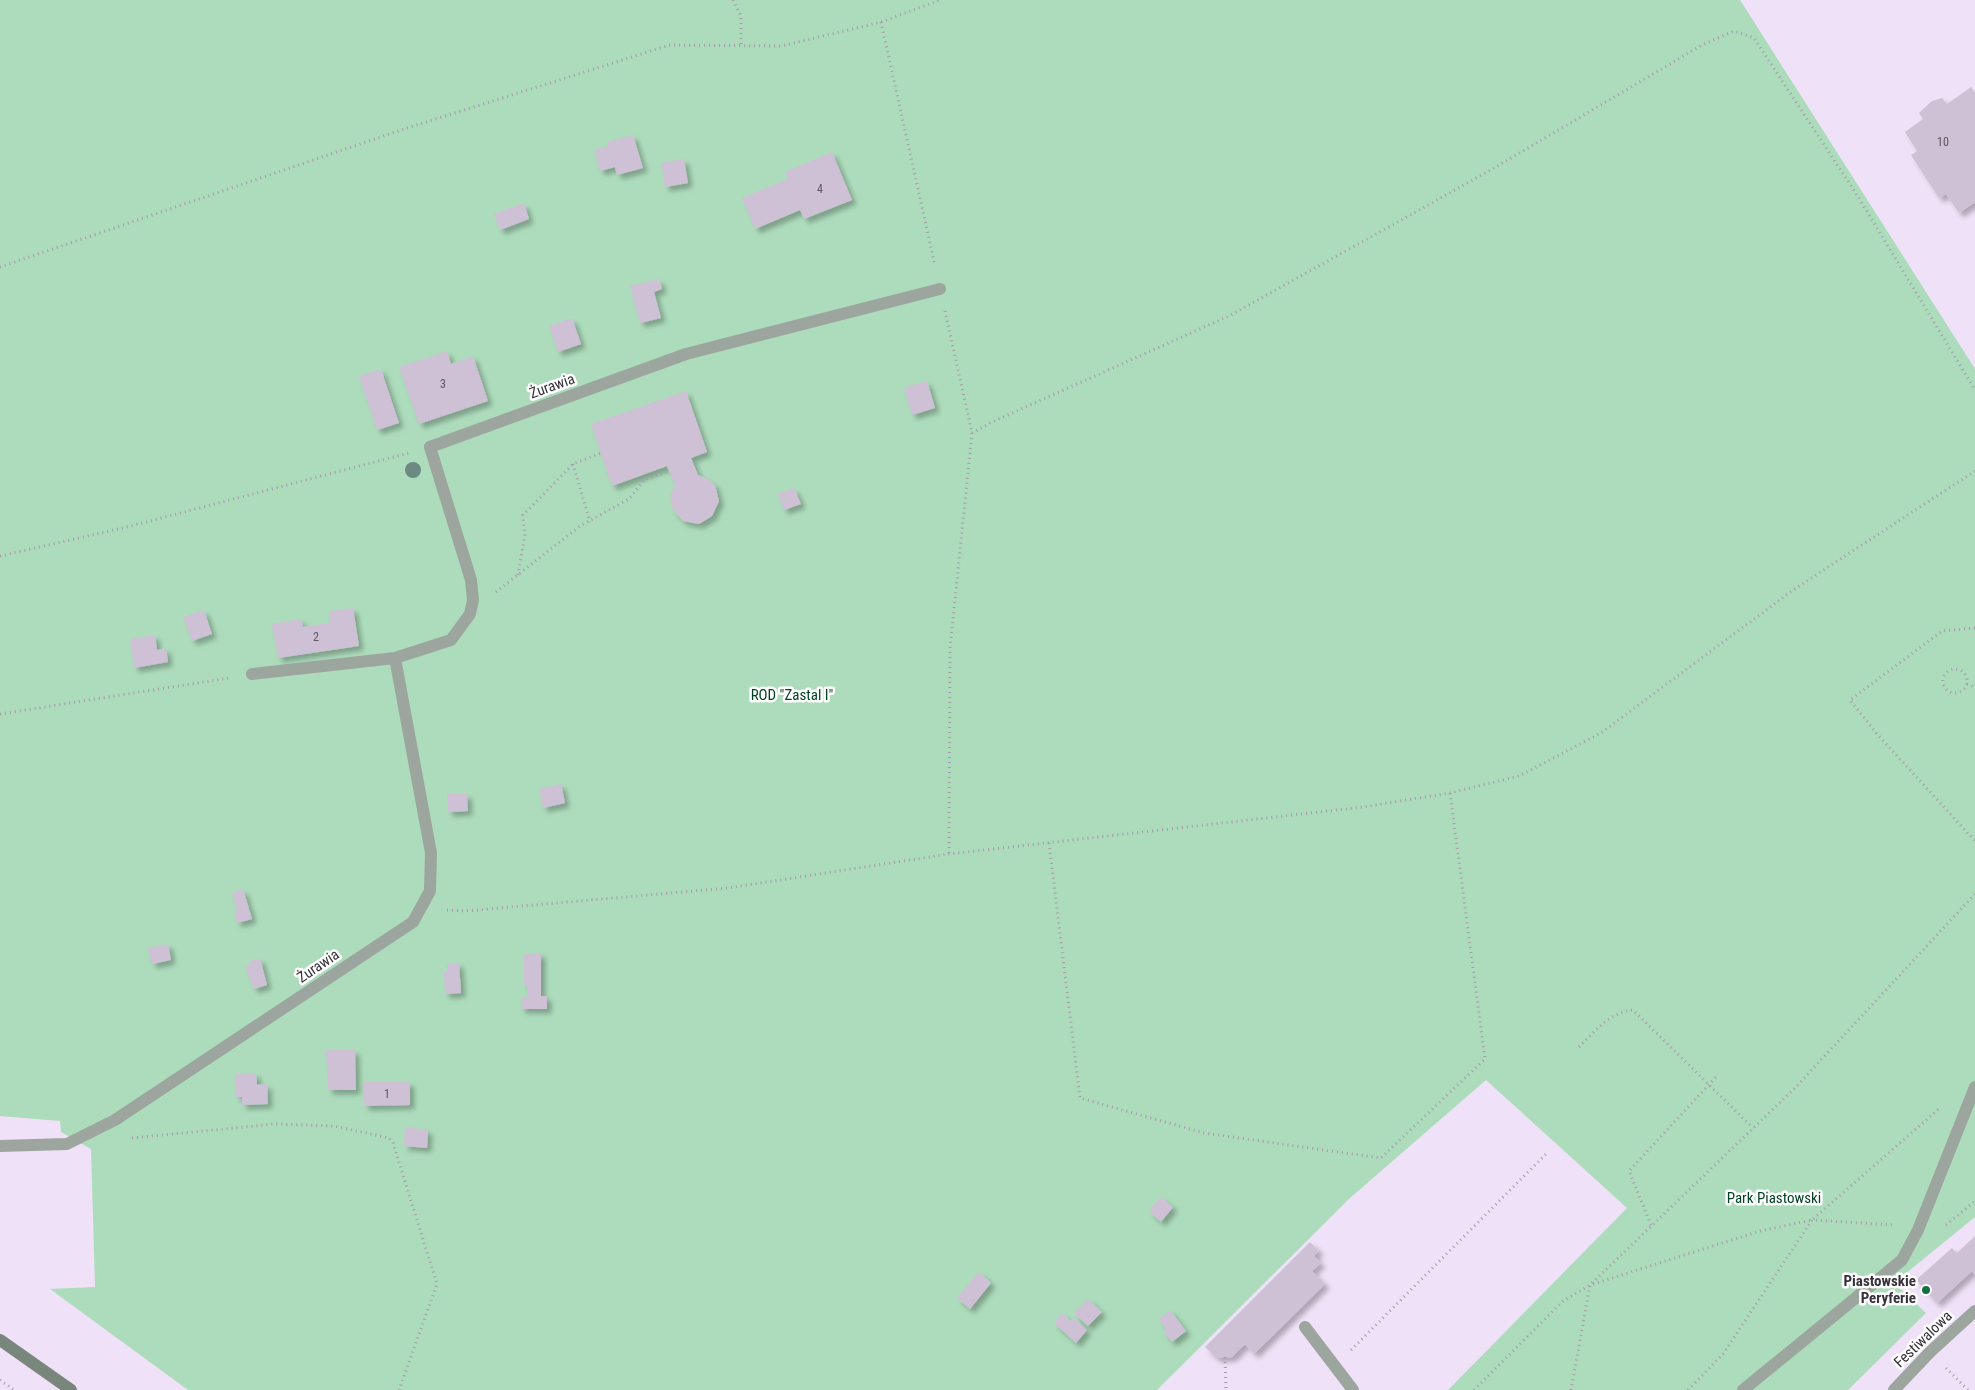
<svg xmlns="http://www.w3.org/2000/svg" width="1975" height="1390" font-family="'Roboto Condensed',sans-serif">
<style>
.green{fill:#addcbc}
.building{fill:#cec0d5;filter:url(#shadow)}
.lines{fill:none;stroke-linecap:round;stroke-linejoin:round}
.path{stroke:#a59aab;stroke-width:3;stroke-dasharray:1 4;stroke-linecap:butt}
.lane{stroke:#9ca69f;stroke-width:12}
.street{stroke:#9ca69f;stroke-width:12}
.secondary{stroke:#78867c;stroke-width:12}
.tree{fill:#6d8a82}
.poi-dot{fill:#176e40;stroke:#fff;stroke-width:2}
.labels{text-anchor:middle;stroke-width:5;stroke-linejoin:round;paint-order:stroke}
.number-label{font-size:12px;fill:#5d5560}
.street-label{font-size:15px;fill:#373139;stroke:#fff}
.park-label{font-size:15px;fill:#024323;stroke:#fff}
.poi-label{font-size:15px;font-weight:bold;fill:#373139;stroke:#fff;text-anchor:end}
</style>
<defs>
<filter id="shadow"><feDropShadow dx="4.5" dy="4.5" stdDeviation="2.5" flood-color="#0004"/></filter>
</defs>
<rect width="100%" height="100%" fill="#efe1f7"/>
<!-- green -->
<path class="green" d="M0 0H1740L1975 369V1217L1894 1283 1926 1313 1848 1390H1448L1627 1208 1486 1080 1350 1198 1157 1390H188L50 1289 95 1287 91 1149 61 1132 60 1121 0 1116Z"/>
<!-- building -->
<path class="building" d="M1971 87 1975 93V202L1959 213 1946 194 1939 198 1911 155 1917 151 1905 132 1923 119 1919 113 1932 101 1942 98 1947 104Z
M633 135 643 168 617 175 615 167 600 171 594 150 608 146 607 142Z
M832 152 852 200 804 219 800 210 755 229 742 198 788 179 785 172Z
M684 159 688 183 665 187 661 163Z
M524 203 529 219 500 230 494 214Z
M659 279 662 289 654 292 661 318 640 323 630 286Z
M572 318 581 344 558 352 549 326Z
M447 351 451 364 473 356 488 401 419 424 399 367Z
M381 369 399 423 377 430 359 376Z
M927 381 935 408 912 415 904 388Z
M686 391 707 452 691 458 698 475 709 480 715 485 719 501 712 516 699 524 683 521 673 510 670 495 675 485 667 466 612 486 591 424Z
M794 488 801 504 784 510 778 494Z
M353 608 359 646 278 658 272 624 301 619 303 627 330 623 329 611Z
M204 610 212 634 192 641 183 617Z
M155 635 157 650 166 648 168 662 134 668 130 639Z
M561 784 565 803 543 808 539 789Z
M447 794H467L468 811 448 812Z
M243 889 252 919 237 923 234 911 237 910 232 893Z
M168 944 171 960 152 964 148 948Z
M541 953V996H547V1009H521V997H527V985L524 986V954Z
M260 958 267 985 254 989 245 967 250 966 248 962Z
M459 963 461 993 445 994 444 972H447V964Z
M326 1050H355L356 1090H328Z
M256 1073 257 1085 267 1084 268 1104 242 1105V1097H236L235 1074Z
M364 1082H410V1105L364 1106Z
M405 1127 428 1130 427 1148 404 1146Z
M1161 1197 1173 1207 1161 1222 1149 1211Z
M1975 1236V1275L1972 1271 1937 1303 1916 1280 1952 1248 1957 1253Z
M1310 1242 1319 1251 1314 1256 1321 1263 1312 1271 1325 1284 1254 1354 1245 1344 1232 1357 1217 1358 1205 1347Z
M979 1272 991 1283 970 1309 957 1298Z
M1088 1299 1102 1312 1088 1326 1074 1313Z
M1170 1310 1186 1331 1172 1342 1163 1331 1166 1329 1159 1319Z
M1062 1313 1071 1321 1074 1318 1087 1330 1076 1343 1054 1323Z"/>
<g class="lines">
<!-- path -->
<path class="path" d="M733 0 741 16V45
M881 22 935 266
M0 267 404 129 670 45 782 46 881 22 940 0
M945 311 972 433 950 649 949 854
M972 433 990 423 1231 315 1489 171 1702 45 1734 31 1754 38 1857 195 1975 390
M573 464 590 522
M0 556 127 527 409 453
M518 575 525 534 523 515 573 464 601 453
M496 592 580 526 629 499 645 479 670 471
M1975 628 1942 631 1850 700 1877 734 1975 841
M1943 681a12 12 0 1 1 24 0a12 12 0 1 1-24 0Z
M1967 684 1975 687
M0 714 229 678
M1049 843 1080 1098 1204 1133 1381 1158 1485 1059 1450 793
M447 910 465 911 728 888 949 854 1363 807 1450 793 1519 776 1601 733 1793 590 1975 471
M1579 1047C1595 1031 1610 1012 1633 1010L1753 1128
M132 1138 275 1124 334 1126 389 1138 393 1143 437 1284 399 1390
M1651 1225 1629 1171 1716 1077
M1946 1225 1975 1201
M1351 1350 1548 1152
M1225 1357 1226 1390
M1946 1368 1968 1390
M0 1380 14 1390
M1474 1390 1563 1301 1590 1285 1794 1089 1975 894
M1571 1390 1590 1285 1760 1231 1812 1220 1941 1107
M1688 1390 1723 1354 1812 1220 1894 1225"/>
<!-- lane -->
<path class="lane" d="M430 447 686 354 940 289
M1305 1327 1353 1390
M1743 1390 1902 1260 1918 1230 1975 1087"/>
<!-- street -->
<path class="street" d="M252 674 395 658 451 640 470 614 473 600 471 580 430 447
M0 1146 67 1144 115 1120 413 922 430 891 431 853 395 658
M1894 1390 1930 1352 1975 1311"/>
<!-- secondary -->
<path class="secondary" d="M0 1340 71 1390"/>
</g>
<!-- trees -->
<circle class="tree" cx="413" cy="470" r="8"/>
<!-- markers -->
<circle class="poi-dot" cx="1926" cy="1290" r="5"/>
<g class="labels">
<!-- number labels -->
<g class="number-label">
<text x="1943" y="146">10</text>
<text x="820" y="193">4</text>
<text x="443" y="388">3</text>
<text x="316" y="641">2</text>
<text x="387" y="1098">1</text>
</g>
<!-- street labels -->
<g class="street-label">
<text transform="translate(552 386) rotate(-20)" y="5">Żurawia</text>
<text transform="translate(318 966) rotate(-34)" y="5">Żurawia</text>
<text transform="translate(1923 1339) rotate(-44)" y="5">Festiwalowa</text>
</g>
<!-- park labels -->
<g class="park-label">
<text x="792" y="700">ROD "Zastal I"</text>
<text x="1774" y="1203">Park Piastowski</text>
</g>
<!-- poi labels -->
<g class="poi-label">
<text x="1916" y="1286">Piastowskie<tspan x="1916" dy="17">Peryferie</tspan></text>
</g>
</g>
</svg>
